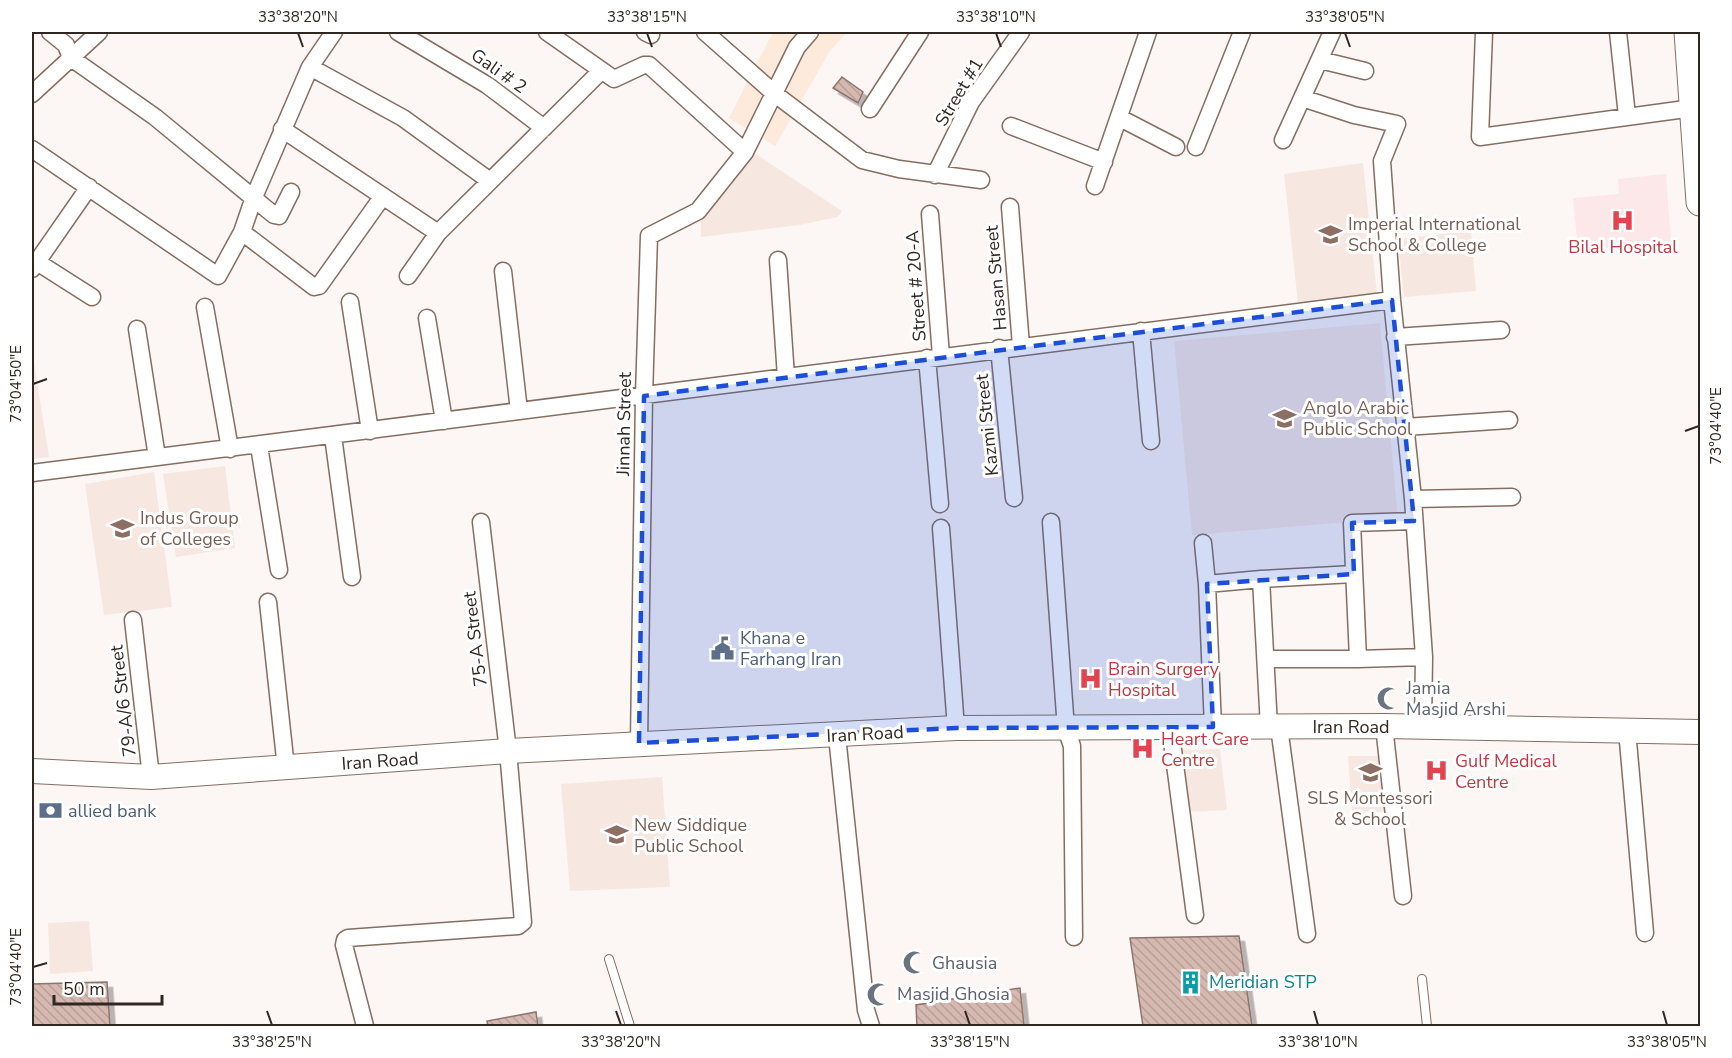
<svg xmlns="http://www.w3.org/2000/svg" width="1732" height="1058" font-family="'Nunito Sans',sans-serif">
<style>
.commercial{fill:#fdeada}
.built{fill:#f6e8e1}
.medical{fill:#fde8e9}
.building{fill:url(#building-back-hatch);stroke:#8e756c;stroke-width:1.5;filter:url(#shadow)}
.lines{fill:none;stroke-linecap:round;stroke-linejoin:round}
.service-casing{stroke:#846e61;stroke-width:10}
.minor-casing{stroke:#846e61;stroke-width:19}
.secondary-casing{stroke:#846e61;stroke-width:26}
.primary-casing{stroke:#846e61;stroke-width:29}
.service{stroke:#fff;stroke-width:8}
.minor{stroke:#fff;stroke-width:16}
.secondary{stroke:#fff;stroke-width:24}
.primary{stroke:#fff;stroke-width:27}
.marked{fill:#1d4ed8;fill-opacity:0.2;stroke:#1d4ed8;stroke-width:4.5;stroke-dasharray:12 8;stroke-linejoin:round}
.ticks{fill:none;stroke:#302722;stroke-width:2}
.labels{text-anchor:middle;stroke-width:6;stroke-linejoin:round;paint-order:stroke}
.street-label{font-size:18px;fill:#302722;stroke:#fff}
.education-label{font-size:18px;fill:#785e54;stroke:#fff;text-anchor:start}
.health-label{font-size:18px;fill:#be3a42;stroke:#fff;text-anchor:start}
.service-label{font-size:18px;fill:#4e5e75;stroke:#fff;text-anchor:start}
.worship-label{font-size:18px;fill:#5b616d;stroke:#fff;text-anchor:start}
.culture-label{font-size:18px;fill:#0d838f;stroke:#fff;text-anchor:start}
.neatline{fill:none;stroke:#302722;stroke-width:2}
.ticks-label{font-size:15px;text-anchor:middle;fill:#302722}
</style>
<defs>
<pattern id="building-back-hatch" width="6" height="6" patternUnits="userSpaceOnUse" patternTransform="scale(1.5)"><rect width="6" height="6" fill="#d5b9b0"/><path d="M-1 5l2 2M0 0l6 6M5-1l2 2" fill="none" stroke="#b79f97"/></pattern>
<filter id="shadow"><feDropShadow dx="5.5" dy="5.5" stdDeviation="0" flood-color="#0004"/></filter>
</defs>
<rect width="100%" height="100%" fill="#fcf6f4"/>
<!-- commercial -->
<path class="commercial" d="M773 32H847L830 51 775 146 729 118Z"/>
<!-- built -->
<path class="built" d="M753 152 842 211 838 217 799 225 701 237V215Z
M1363 163 1377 294 1298 303 1284 174Z
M1471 231 1476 291 1404 297 1398 239Z
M1380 323 1398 518 1192 535 1174 341Z
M32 350 49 457 32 459Z
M225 466 235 548 176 557 163 474Z
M154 472 172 607 104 615 85 484Z
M1220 749 1227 810 1184 812 1177 750Z
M1348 756H1383L1389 812 1352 811Z
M662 777 670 887 570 891 561 784Z
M89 921 93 971 50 974 48 923Z"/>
<!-- medical -->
<path class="medical" d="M1666 174 1671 243 1578 250 1573 198 1619 194 1618 179Z"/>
<!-- building -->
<path class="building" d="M842 77 863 92 858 103 833 88Z
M1239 936 1252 1026H1143L1130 938Z
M107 982 110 1026H32V984Z
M1020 988 1024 1026H917L916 1005Z
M536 1012 538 1026H488L487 1021Z"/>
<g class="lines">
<defs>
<path id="service" d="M609 959 630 1026
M1422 979 1427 1026"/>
<path id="minor" d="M50 32 66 45 71 58 155 117 274 215 279 216 291 192
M398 32 487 85 544 128
M547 32 614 79 644 65H649L745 152
M645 32 651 35
M705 32 775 94 862 160 899 169 981 180
M1484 32 1480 137 1693 108
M1618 32 1627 116
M1320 60 1365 71
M310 67 403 118 490 181
M32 94 99 32
M1302 98 1354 115 1397 124 1382 161 1392 300 1413 499 1424 657 1423 726
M870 109 920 32
M1120 118 1176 147
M1011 126 1104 162
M282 129 438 233
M1283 140 1332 32
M1196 147 1242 32
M32 149 218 276 242 232 254 197 310 67 334 32
M935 175 971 102 1021 32
M1095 186 1148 32
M1010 207 1021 346
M930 214 941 356
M242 232 314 287 319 286 383 196
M778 260 786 377
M37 262 92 297
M32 269 89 187
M503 271 519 411
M408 276 438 233 601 71
M350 302 370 431
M205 307 230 449
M427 318 444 421
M137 329 157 457
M1141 331 1151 441
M1395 337 1501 330
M999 348 1014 498
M927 358 940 504
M1405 427 1509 420
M333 436 352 577
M259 446 279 570
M32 473C485 418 938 356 1392 300
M1413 499 1512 497
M1414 521 1352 523 1358 659 1424 657
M1051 522 1066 729 1072 746 1074 937
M941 528 956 728
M1203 543 1207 584 1213 727
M1261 579 1354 574
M1207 584 1261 579 1269 727
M268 602 286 768
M133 620 151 777
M1266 659H1358
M1384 726 1403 896
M1170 727 1195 915
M1279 727 1307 934
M1627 730 1645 933
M837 736 866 1010 871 1026
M639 743 644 396 649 236 698 211 745 152 797 47 810 32
M365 1026 344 945 345 940 348 938 518 926 523 922 508 751 481 522"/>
<path id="secondary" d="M32 771 151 777 508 751 956 728 1384 726 1700 732"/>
<path id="primary" d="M1688 32 1700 202"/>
</defs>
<!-- service casing -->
<use href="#service" class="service-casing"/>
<!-- minor casing -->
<use href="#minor" class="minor-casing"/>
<!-- secondary casing -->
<use href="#secondary" class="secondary-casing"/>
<!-- primary casing -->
<use href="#primary" class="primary-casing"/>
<!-- service -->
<use href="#service" class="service"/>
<!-- minor -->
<use href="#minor" class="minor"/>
<!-- secondary -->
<use href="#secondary" class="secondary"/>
<!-- primary -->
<use href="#primary" class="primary"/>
</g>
<!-- marked area -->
<path class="marked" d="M1392 300 1414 521 1352 523 1354 574 1207 584 1213 727 956 728 639 743 644 396Z"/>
<!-- ticks -->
<path class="ticks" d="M298 33 303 47M647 33 652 47M996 33 1001 47M1345 33 1350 47M33 384 47 379M1685 431 1699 426M33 967 47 963M267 1011 272 1025M616 1011 621 1025M965 1011 970 1025M1314 1011 1318 1025M1663 1011 1667 1025"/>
<!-- icons -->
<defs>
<symbol id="hospital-bare" viewBox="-9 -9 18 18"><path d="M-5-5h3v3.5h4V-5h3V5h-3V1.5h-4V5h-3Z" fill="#e0444e" stroke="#fff" stroke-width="2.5" paint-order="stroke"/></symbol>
<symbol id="university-bare" viewBox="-9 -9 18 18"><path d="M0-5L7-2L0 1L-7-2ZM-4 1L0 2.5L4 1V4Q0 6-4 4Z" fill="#8d6e63" stroke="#fff" stroke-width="2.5" paint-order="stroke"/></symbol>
<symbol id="school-bare" viewBox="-9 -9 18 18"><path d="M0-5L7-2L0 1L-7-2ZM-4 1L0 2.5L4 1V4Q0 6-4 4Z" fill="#8d6e63" stroke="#fff" stroke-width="2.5" paint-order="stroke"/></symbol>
<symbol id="civic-bare" viewBox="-9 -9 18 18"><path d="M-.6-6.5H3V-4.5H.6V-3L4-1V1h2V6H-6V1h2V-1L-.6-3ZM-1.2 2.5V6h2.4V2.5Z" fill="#5c6f8a" stroke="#fff" stroke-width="2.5" paint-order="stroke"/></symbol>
<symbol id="mosque-bare" viewBox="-9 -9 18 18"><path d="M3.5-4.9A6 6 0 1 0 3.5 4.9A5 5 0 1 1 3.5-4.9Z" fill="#6b7280" stroke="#fff" stroke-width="2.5" paint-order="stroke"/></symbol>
<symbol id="bank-bare" viewBox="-9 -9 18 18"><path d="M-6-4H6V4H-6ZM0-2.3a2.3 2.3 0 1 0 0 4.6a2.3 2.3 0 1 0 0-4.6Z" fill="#5c6f8a" stroke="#fff" stroke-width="2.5" paint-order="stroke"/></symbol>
<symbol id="building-bare" viewBox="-9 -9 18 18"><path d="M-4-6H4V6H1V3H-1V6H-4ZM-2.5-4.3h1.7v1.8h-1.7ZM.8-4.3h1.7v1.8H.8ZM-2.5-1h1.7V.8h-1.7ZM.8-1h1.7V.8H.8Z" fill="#0f9aa8" stroke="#fff" stroke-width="2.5" paint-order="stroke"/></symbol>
</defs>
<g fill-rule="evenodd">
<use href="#hospital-bare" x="1606" y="204" width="33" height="33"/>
<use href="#university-bare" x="1314" y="218" width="33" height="33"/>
<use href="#school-bare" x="1268" y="402" width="33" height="33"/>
<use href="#university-bare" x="106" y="512" width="33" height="33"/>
<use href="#civic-bare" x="706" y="632" width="33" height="33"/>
<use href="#hospital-bare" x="1074" y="662" width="33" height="33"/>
<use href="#mosque-bare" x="1372" y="682" width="33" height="33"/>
<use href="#hospital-bare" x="1126" y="732" width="33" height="33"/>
<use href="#hospital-bare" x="1420" y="754" width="33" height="33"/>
<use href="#school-bare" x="1354" y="756" width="33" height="33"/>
<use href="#bank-bare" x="34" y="794" width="33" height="33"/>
<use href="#school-bare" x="600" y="818" width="33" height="33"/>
<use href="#mosque-bare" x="898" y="946" width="33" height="33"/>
<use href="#building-bare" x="1174" y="966" width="33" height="33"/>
<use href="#mosque-bare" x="862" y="978" width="33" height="33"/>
</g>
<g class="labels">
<!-- street labels -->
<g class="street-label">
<text transform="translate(499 71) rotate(35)" y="6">Gali # 2</text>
<text transform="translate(959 92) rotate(-59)" y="6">Street #1</text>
<text transform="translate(996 278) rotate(-95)" y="6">Hasan Street</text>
<text transform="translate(916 286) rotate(-94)" y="6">Street # 20-A</text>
<text transform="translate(624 424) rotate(-89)" y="6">Jinnah Street</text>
<text transform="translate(987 425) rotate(-96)" y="6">Kazmi Street</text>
<text transform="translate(475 639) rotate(-97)" y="6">75-A Street</text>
<text transform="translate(123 701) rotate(-97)" y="6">79-A/6 Street</text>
<text x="1351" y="733">Iran Road</text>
<text transform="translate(865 734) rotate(-3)" y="6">Iran Road</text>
<text transform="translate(380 761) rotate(-4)" y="6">Iran Road</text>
</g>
<!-- education labels -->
<g class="education-label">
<text x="1348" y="230">Imperial International<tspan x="1348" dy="21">School &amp; College</tspan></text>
<text x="1303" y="414">Anglo Arabic<tspan x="1303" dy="21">Public School</tspan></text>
<text x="140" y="524">Indus Group<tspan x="140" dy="21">of Colleges</tspan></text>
<text x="1370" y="804" text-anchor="middle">SLS Montessori<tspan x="1370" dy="21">&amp; School</tspan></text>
<text x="634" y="831">New Siddique<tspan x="634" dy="21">Public School</tspan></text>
</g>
<!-- health labels -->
<g class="health-label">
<text x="1623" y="253" text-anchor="middle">Bilal Hospital</text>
<text x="1108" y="675">Brain Surgery<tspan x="1108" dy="21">Hospital</tspan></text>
<text x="1161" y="745">Heart Care<tspan x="1161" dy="21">Centre</tspan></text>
<text x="1455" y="767">Gulf Medical<tspan x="1455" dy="21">Centre</tspan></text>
</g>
<!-- service labels -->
<g class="service-label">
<text x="740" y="644">Khana e<tspan x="740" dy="21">Farhang Iran</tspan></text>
<text x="68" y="817">allied bank</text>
</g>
<!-- worship labels -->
<g class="worship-label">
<text x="1406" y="694">Jamia<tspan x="1406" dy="21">Masjid Arshi</tspan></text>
<text x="932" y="969">Ghausia</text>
<text x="897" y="1000">Masjid Ghosia</text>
</g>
<!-- culture labels -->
<g class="culture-label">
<text x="1209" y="988">Meridian STP</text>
</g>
</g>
<!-- border -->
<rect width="1732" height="1058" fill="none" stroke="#ffffff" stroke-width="66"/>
<!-- scale -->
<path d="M54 995v9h108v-9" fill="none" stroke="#302722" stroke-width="3"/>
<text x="63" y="995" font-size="18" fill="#302722" stroke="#ffffff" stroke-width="4.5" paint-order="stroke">50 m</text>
<rect x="33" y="33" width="1666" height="992" class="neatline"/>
<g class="ticks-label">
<text x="298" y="22">33°38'20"N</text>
<text x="647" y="22">33°38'15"N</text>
<text x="996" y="22">33°38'10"N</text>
<text x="1345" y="22">33°38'05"N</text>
<text transform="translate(16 384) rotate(-90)" y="5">73°04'50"E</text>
<text transform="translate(1716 426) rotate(-90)" y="5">73°04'40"E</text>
<text transform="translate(16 967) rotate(-90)" y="5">73°04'40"E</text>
<text x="272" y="1047">33°38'25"N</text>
<text x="621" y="1047">33°38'20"N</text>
<text x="970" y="1047">33°38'15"N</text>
<text x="1318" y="1047">33°38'10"N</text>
<text x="1667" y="1047">33°38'05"N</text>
</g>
</svg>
